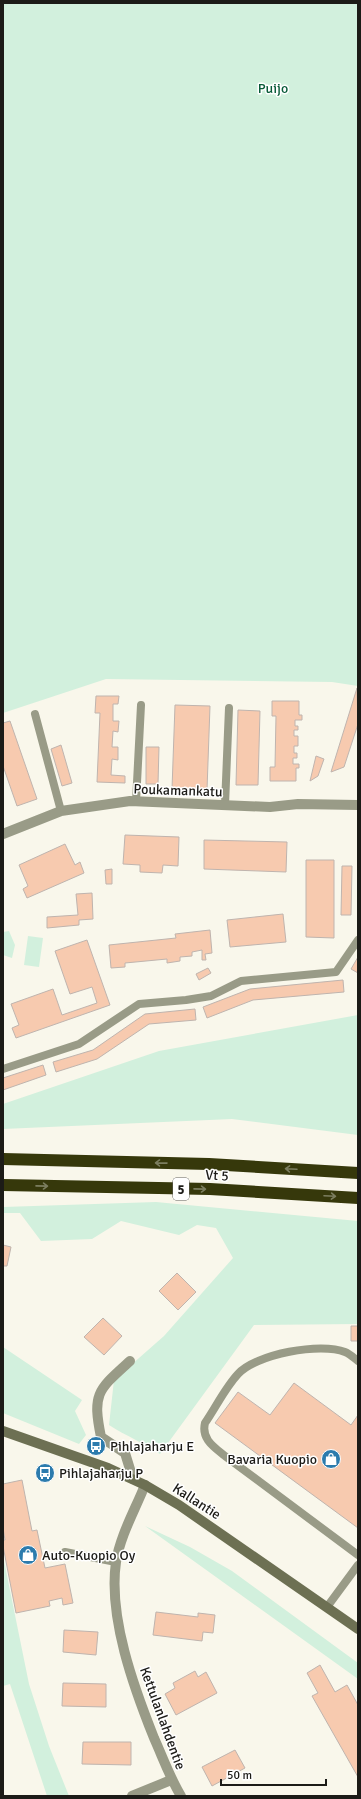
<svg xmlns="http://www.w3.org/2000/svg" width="361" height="1799" font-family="Signika,sans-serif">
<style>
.green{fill:#d2f0dd}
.building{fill:#f7caaf;stroke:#bfb4ae}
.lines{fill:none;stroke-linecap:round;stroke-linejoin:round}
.service{stroke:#999b87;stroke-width:8}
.minor{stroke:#999b87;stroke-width:10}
.tertiary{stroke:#999b87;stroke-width:10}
.secondary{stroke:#6d7053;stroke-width:10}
.motorway{stroke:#36380b;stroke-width:12}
.oneway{stroke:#7c7e60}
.labels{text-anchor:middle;stroke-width:3;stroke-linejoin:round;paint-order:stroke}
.shield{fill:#fff;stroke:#605f5d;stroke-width:1}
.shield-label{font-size:13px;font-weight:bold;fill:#1c1b17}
.park-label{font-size:14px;fill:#075a37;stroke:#fff}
.street-label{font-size:14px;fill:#1c1b17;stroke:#fff}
.poi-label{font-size:14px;fill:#1c1b17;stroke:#fff;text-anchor:start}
</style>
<rect width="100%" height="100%" fill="#f9f7eb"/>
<!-- green -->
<path class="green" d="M3 3H358V686L332 682 106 679 3 713Z
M9 931 15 945 12 958 3 955V932Z
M28 936 43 938 39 967 24 965Z
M358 1015V1135L232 1119 3 1129V1104L159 1051Z
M156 1202 358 1221V1324L254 1325 160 1454C144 1443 126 1436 109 1425L114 1380 164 1336 233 1258 216 1228 197 1225 179 1235 121 1221 92 1239 41 1241 20 1213H3V1207Z
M3 1347 82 1400 75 1411 86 1435 79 1444 3 1413Z
M145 1526 190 1547 232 1571 358 1663V1679Z
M3 1556 29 1684 49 1746 69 1796H47L10 1684 3 1686Z"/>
<!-- building -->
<path class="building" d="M357 688 358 724 344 767 331 772Z
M96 696H119L118 704H113V721H119L118 732 113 731 112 747H118V760L112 759 111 775 125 776V783L97 782 100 713H95Z
M272 701H299V715H302V720H295V726H298V730H294V736H298V746H294V753H297V758H293V764H299V768H296V781H270V767H275L276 716H272Z
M175 705 210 706 207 790 172 789Z
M238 710 260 711 258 785H236Z
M10 721 37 799 17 806 3 766V723Z
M61 745 72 783 62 786 51 749Z
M146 747H159L158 784H146Z
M316 756 324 759 318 776 310 781Z
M125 835 179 837 178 866 163 865 162 873 140 872V865L123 864Z
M204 840 287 842 286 872 204 869Z
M65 844 75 865 80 862 84 873 27 898 23 889 28 886 19 865Z
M306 860H334V938L306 937Z
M342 866H352L351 915H341Z
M112 869V884H106L105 870Z
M92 893 93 919 79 920V925L47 928V917L78 915 76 894Z
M283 914 286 942 230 947 227 920Z
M210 930 212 953 205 954 206 960H202V950L192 952V956L180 957V961L167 963V959L125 963V967L111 968 109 945 176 938 175 934Z
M87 940 110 1005 16 1038 12 1028 19 1025 11 1004 53 989 62 1015 97 1003 92 987 70 994 55 951Z
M358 957V973L351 969Z
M208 968 211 973 199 980 196 974Z
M343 980 344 992 253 1000 207 1018 203 1007 250 989Z
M195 1009 196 1020 149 1024 97 1059 56 1072 53 1062 93 1050 145 1014Z
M43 1065 46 1075 3 1090V1078Z
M3 1245 11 1247 7 1266H3Z
M177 1273 196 1292 178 1310 159 1291Z
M103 1318 122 1336 104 1355 84 1337Z
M351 1326H358V1341H351Z
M294 1383 351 1425 358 1415V1528L215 1423 238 1392 270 1415Z
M22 1480 32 1531 37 1530 45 1568 65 1564 73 1603 63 1605 62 1598 49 1601 50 1606 16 1613 3 1546V1540H5L3 1528V1484Z
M156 1612 198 1617V1613L215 1615 213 1633 203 1632 202 1641 153 1635Z
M64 1630 98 1632 96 1655 63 1652Z
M320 1665 335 1692 347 1685 358 1705V1777L312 1696 318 1693 307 1673Z
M195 1671 198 1677 206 1672 217 1693 176 1715 165 1694 175 1688 173 1683Z
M63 1683 106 1684V1707L62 1706Z
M83 1742H131V1765L82 1764Z
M235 1750 245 1768 212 1786 202 1767Z"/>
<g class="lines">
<!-- service -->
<path class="service" d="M35 714 61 811
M136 802 141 705
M225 805 229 708
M3 1069 79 1044 139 1004 186 1000 211 996 241 981 336 972 358 940
M358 1361C354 1358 350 1354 345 1352 321 1342 256 1354 238 1374 225 1388 216 1407 205 1423 201 1439 214 1447 225 1456L358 1555
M65 1552 116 1562
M327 1607 358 1565"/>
<!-- minor -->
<path class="minor" d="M3 834 61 811 130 801 270 807 298 804 358 805
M130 1361C98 1390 92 1393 101 1437L125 1453 133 1479
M132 1796 171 1780"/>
<!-- tertiary -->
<path class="tertiary" d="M145 1485C135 1510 120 1536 116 1562 108 1617 134 1688 154 1738 163 1758 170 1778 181 1796"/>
<!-- secondary -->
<path class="secondary" d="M3 1431 108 1468 145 1485 179 1505 358 1629"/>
<!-- motorway -->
<path class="motorway" d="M3 1159 209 1164 358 1173
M3 1185 210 1189 358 1198"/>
</g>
<!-- one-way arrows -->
<defs><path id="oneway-shaft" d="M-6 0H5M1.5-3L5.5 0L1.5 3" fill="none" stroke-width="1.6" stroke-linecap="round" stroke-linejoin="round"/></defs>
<g class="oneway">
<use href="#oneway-shaft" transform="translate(161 1163) rotate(-179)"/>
<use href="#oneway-shaft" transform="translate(291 1169) rotate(-177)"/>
<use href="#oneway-shaft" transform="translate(42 1186) rotate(1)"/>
<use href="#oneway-shaft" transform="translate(200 1189) rotate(1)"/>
<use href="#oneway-shaft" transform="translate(330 1196) rotate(3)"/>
</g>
<!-- icons -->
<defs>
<symbol id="bus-disc" viewBox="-11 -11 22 22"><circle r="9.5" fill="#2c7bad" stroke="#fff"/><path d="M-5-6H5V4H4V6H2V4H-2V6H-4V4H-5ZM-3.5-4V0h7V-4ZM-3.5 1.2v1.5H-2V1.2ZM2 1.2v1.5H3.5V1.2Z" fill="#fff"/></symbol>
<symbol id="shop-disc" viewBox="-11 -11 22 22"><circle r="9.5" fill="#2c7bad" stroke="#fff"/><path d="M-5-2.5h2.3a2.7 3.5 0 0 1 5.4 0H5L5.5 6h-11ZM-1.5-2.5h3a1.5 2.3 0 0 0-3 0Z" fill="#fff"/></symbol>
</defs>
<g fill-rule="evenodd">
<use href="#bus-disc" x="85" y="1435" width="22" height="22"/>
<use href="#shop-disc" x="320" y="1448" width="22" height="22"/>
<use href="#bus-disc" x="34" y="1462" width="22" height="22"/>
<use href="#shop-disc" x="17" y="1544" width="22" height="22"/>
</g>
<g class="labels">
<!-- shield labels -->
<rect class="shield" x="173" y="1178" width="16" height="22" rx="3"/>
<g class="shield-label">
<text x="181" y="1194">5</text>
</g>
<!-- park labels -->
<g class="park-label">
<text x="273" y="93">Puijo</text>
</g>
<!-- street labels -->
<g class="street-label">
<text transform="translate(178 790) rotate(2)" y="5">Poukamankatu</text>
<text transform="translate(217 1175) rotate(3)" y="5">Vt 5</text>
<text transform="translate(197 1501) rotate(33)" y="5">Kallantie</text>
<text transform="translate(163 1718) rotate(70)" y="5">Kettulanlahdentie</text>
</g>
<!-- poi labels -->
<g class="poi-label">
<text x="110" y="1451">Pihlajaharju E</text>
<text x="317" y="1464" text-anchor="end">Bavaria Kuopio</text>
<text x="59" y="1478">Pihlajaharju P</text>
<text x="42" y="1560">Auto-Kuopio Oy</text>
</g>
</g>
<!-- border -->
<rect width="361" height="1799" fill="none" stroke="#1c1b17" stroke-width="8"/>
<!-- scale -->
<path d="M221 1779v6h105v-6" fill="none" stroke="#1c1b17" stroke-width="2"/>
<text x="227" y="1779" font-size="12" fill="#1c1b17" stroke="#ffffff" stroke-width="3" paint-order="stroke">50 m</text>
</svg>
